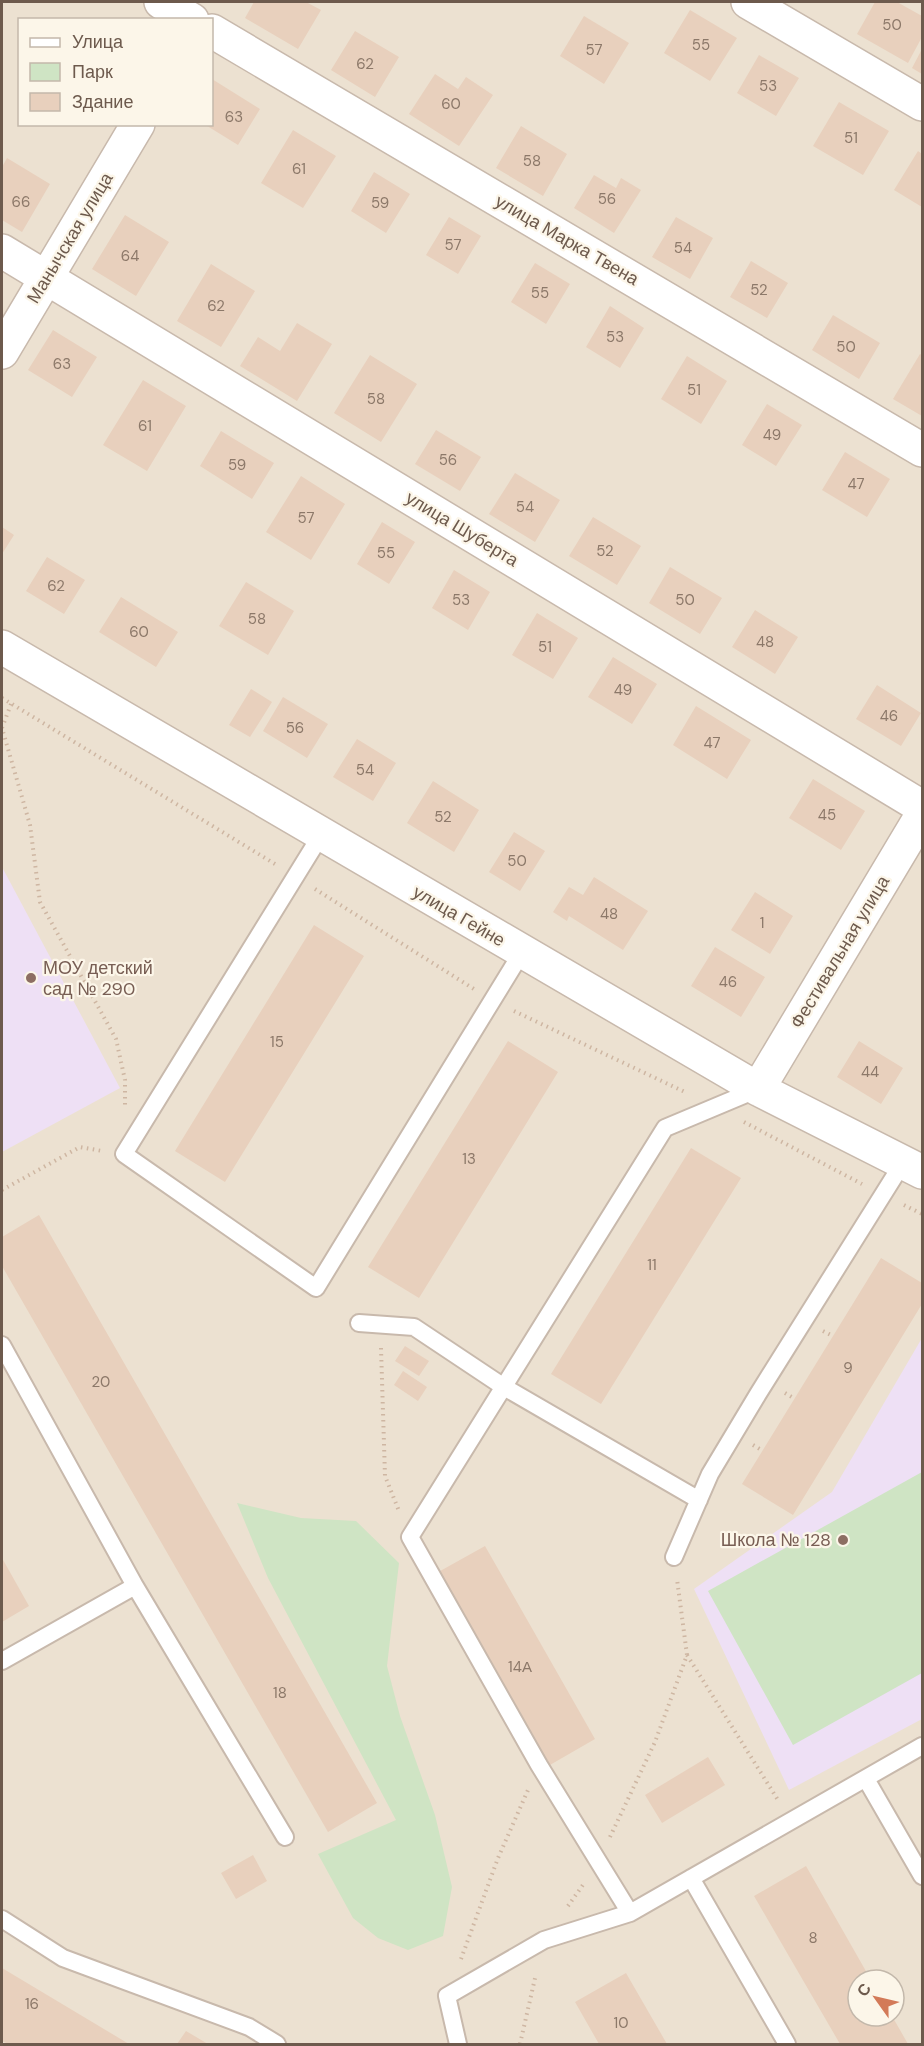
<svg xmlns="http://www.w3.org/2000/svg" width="924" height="2046" font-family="'DM Sans',sans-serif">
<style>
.residential{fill:#ece1d1;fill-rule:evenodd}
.education{fill:#eee0f5}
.green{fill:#cfe4c4}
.building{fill:#e8d0bd}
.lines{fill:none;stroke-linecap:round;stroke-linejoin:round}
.service-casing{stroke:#c8b9ac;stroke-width:20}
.minor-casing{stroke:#c8b9ac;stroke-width:36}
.path{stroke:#ceb6a2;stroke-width:4;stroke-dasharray:1.5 4.5;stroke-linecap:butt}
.service{stroke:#fff;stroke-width:16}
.minor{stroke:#fff;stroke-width:33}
.education-dot{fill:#8d6e63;stroke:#fcf6e9;stroke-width:2}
.labels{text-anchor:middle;stroke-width:4.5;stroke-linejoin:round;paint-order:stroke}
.number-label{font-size:15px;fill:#8c7869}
.street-label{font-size:18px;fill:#6d5a4d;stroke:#fcf6e9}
.education-label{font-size:18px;fill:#785e54;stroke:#fcf6e9;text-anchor:start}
</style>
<rect width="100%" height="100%" fill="#f9f1e3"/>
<!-- residential -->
<path class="residential" d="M2 2H922V2044H2ZM20 20H212V124H20ZM858 1980H894V2016H858Z"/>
<!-- education -->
<path class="education" d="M2 867 120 1088 2 1152Z
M922 1338V1719L789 1790 694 1589 832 1492Z"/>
<!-- green -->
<path class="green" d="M922 1472V1673L793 1745 708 1591Z
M237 1503 301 1518 356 1521 399 1563 387 1666 400 1716 435 1815 452 1887 443 1936 408 1950 378 1938 353 1918 318 1854 396 1820 268 1578Z"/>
<!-- building -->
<path class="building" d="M254 2H306L321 10 298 49 245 18Z
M875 2H897L922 16V37L908 63 857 34Z
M690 10 737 38 710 81 664 53Z
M584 16 629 43 604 84 560 56Z
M355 31 399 57 375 97 331 70Z
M922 49V74L912 68Z
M759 55 799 78 776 116 737 93Z
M435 74 458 89 466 77 493 95 459 146 409 114Z
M212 79 260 109 238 145 204 124H212Z
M839 102 889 131 863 175 813 146Z
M521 126 567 154 543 196 496 168Z
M293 130 336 156 303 208 261 183Z
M918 151 922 154V207L894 190Z
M7 158 50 184 22 232 2 220V167Z
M374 172 410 194 386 233 351 211Z
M594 175 616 188 621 178 641 190 614 233 574 208Z
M125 215 169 242 136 296 92 269Z
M449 217 481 236 458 274 426 255Z
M676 217 713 238 690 279 652 257Z
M751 261 788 283 767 318 730 297Z
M535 263 570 284 546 324 511 302Z
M211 264 255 291 221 347 177 321Z
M610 306 644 328 620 368 586 347Z
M833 315 880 343 859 379 812 350Z
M297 323 332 344 297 401 240 366 258 337 280 351Z
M53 330 97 357 72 397 28 370Z
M920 354 922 355V416L893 399Z
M370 355 417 384 381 442 334 413Z
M687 356 727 381 701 424 661 399Z
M143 380 186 406 147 471 103 445Z
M767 404 802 425 776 466 742 445Z
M436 430 481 457 460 491 415 464Z
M221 431 274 463 252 499 200 466Z
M845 452 890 479 867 517 822 490Z
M515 473 560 500 535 542 489 514Z
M301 476 345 504 311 560 266 532Z
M593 517 641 546 617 585 569 556Z
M382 522 415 542 389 584 357 564Z
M2 527 14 535 2 554Z
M47 557 85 580 64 614 26 591Z
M670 567 722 598 700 634 649 603Z
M454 570 490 592 468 630 432 608Z
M246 582 294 611 268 655 219 626Z
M121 597 178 632 156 667 99 632Z
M755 610 798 637 775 674 732 647Z
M537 613 578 638 553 679 512 655Z
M613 657 657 684 632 724 588 697Z
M877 685 921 713 901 746 856 719Z
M251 689 272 702 250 737 229 725Z
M283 697 328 724 307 758 263 731Z
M696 706 751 740 727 779 673 745Z
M357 739 396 763 373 801 333 777Z
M813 779 865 811 841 850 789 818Z
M433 781 479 810 454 852 407 823Z
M514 832 545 851 520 891 489 872Z
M594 877 648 911 623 950 569 916 567 921 553 912 569 887 583 895Z
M755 892 793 916 770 954 731 930Z
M314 925 364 956 225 1182 175 1151Z
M715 947 765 977 741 1017 691 986Z
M508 1041 558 1072 419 1298 368 1267Z
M859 1041 903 1068 881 1104 837 1077Z
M691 1148 741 1178 601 1404 551 1374Z
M39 1215 377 1803 328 1832 2 1266V1237Z
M881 1258 922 1283V1304L793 1515 742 1484Z
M405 1346 429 1361 419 1376 395 1361Z
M403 1371 427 1387 418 1401 394 1385Z
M485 1546 595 1739 543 1769 433 1575Z
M2 1558 29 1606 2 1622Z
M708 1757 725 1785 662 1823 645 1795Z
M253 1855 267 1881 236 1899 221 1873Z
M806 1866 871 1980H858V2016H892L908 2044H840L754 1896Z
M2 1968 129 2044H8L2 2041Z
M626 1973 667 2044H599L575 2002Z
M186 2031 208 2044H177Z"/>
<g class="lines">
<defs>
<path id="service" d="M321 835 124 1154 316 1288 522 952
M359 1323 414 1327 504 1387 699 1500
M2 1345 135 1586 2 1661
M674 1557 710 1474 758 1394 904 1161
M135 1586 285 1837
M866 1779 922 1876
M691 1878 787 2044
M630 1913 539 1765 410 1537 665 1128 758 1089
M2 1919 63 1958 249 2027 277 2044
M458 2044 447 1996 544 1940 630 1913 922 1746"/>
<path id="minor" d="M161 2 192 20
M748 2 922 104
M212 31 922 450
M2 251 922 807
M2 352 138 124
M2 647 758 1089 922 1172
M758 1089 922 815"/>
</defs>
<!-- service casing -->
<use href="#service" class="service-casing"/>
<!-- minor casing -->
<use href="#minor" class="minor-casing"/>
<!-- path -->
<path class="path" d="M2 698 275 864
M11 704 2 728 30 825 40 902 116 1039 125 1080V1105
M315 889 474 989
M514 1011 687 1093
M744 1122 862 1184
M2 1190 80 1147 102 1151
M904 1205 922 1214
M823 1331 833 1336
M381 1348 385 1476 399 1511
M785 1393 795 1399
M753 1445 763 1451
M687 1655 778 1800
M610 1837 655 1742 687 1655 677 1579
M568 1906 585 1882
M461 1959 498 1858 528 1790
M520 2044 536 1974"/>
<!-- service -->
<use href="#service" class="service"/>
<!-- minor -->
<use href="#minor" class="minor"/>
</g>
<!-- markers -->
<g class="education-dot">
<circle cx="31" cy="978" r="6"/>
<circle cx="843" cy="1540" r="6"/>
</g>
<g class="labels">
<!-- number labels -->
<g class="number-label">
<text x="892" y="30">50</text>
<text x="701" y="50">55</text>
<text x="594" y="55">57</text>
<text x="365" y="69">62</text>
<text x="768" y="91">53</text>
<text x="451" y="109">60</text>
<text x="234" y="122">63</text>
<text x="851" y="143">51</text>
<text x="532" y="166">58</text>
<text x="299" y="174">61</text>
<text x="607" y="204">56</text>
<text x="21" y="207">66</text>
<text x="380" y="208">59</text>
<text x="453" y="250">57</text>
<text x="683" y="253">54</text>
<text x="130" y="261">64</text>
<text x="759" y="295">52</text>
<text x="540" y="298">55</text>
<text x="216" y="311">62</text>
<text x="615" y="342">53</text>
<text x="846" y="352">50</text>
<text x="62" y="369">63</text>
<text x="694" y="395">51</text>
<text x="376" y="404">58</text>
<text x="145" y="431">61</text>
<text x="772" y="440">49</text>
<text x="448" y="465">56</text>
<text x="237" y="470">59</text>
<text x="856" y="489">47</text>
<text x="525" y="512">54</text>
<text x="306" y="523">57</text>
<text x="605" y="556">52</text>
<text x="386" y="558">55</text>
<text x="56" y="591">62</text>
<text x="461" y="605">53</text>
<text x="685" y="605">50</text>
<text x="257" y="624">58</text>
<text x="139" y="637">60</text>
<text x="765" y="647">48</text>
<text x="545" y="652">51</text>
<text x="623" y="695">49</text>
<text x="889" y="721">46</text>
<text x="295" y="733">56</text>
<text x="712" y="748">47</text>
<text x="365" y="775">54</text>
<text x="827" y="820">45</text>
<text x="443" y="822">52</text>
<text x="517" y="866">50</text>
<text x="609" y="919">48</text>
<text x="762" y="928">1</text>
<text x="728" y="987">46</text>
<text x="277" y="1047">15</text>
<text x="870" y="1077">44</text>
<text x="469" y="1164">13</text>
<text x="652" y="1270">11</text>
<text x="848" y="1373">9</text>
<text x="101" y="1387">20</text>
<text x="520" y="1672">14А</text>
<text x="280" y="1698">18</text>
<text x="813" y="1943">8</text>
<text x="32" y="2009">16</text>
<text x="621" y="2028">10</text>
</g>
<!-- street labels -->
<g class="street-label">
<text transform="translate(70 238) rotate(-59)" y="6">Манычская улица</text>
<text transform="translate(567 240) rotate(30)" y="6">улица Марка Твена</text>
<text transform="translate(462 529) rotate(31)" y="6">улица Шуберта</text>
<text transform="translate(459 916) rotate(30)" y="6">улица Гейне</text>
<text transform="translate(840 952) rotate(-59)" y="6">Фестивальная улица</text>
</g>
<!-- education labels -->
<g class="education-label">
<text x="43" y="974">МОУ детский<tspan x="43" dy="21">сад № 290</tspan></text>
<text x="831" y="1546" text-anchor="end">Школа № 128</text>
</g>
</g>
<!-- border -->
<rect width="924" height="2046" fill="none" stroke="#6d5a4d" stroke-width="6"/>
<!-- legend -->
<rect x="18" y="18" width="195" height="108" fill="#fcf6e9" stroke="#c3b8ab" stroke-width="1.5"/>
<rect x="30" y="38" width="30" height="9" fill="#ffffff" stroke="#c3b8ab" stroke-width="1.5"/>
<text x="72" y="48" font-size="18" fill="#6d5a4d">Улица</text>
<rect x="30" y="63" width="30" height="18" fill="#cfe4c4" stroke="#c3b8ab" stroke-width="1.5"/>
<text x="72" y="78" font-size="18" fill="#6d5a4d">Парк</text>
<rect x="30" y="93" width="30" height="18" fill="#e8d0bd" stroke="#c3b8ab" stroke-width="1.5"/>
<text x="72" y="108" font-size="18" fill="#6d5a4d">Здание</text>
<!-- north arrow -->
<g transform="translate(876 1998) rotate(304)"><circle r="28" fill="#fcf6e9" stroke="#c3b8ab" stroke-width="1.5"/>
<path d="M0-4.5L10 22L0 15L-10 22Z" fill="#d37a58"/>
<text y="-9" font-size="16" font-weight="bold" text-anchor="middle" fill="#6d5a4d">С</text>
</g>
</svg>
